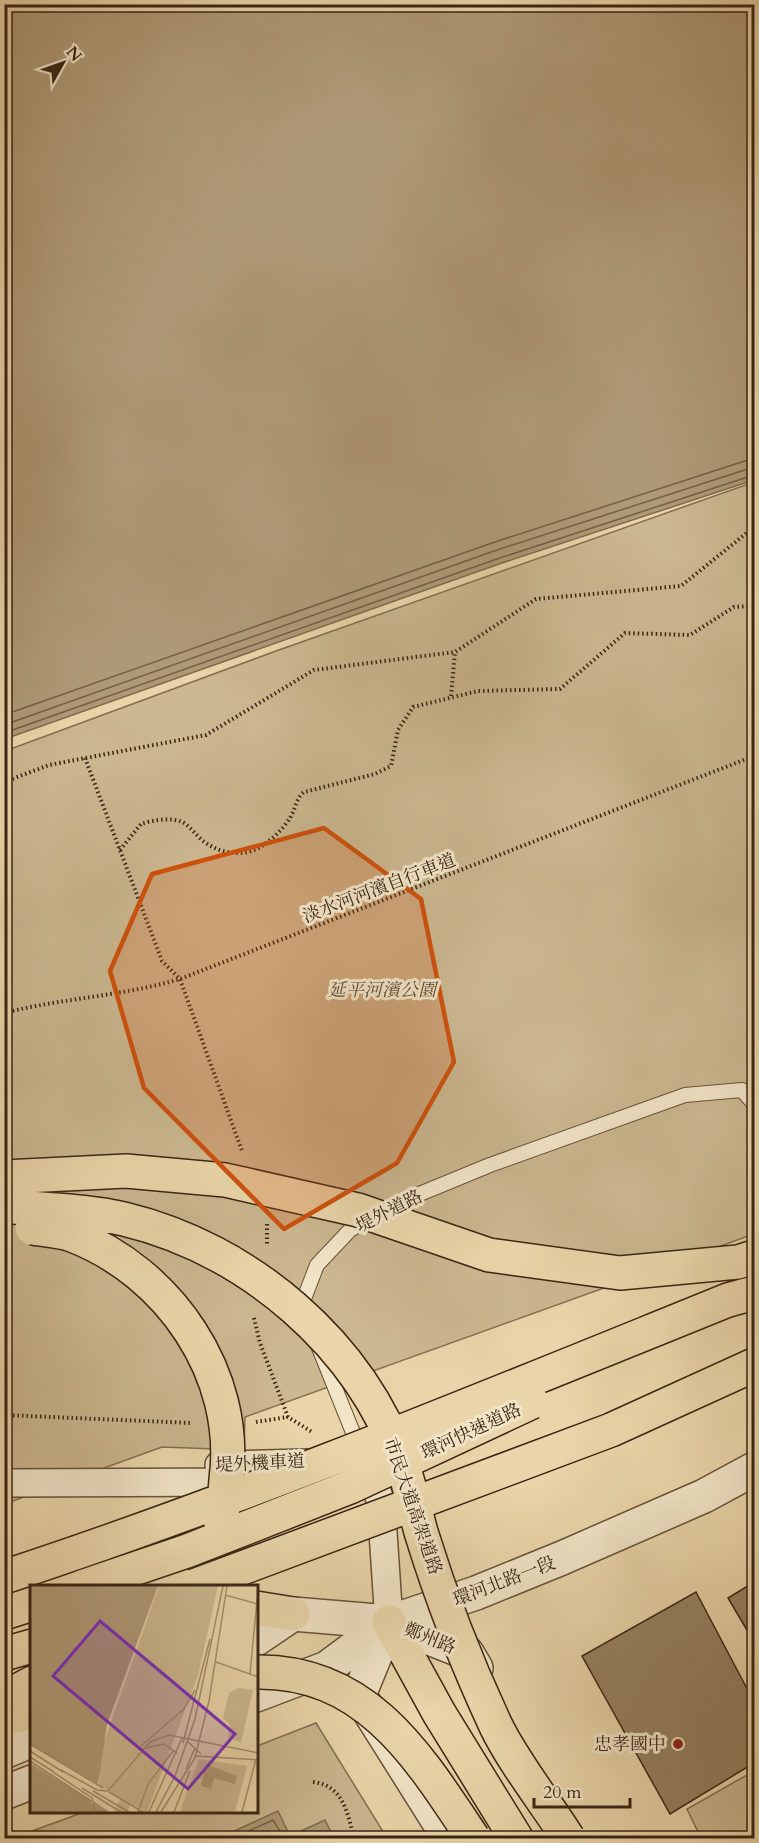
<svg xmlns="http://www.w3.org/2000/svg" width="759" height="1843" font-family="Cardo,'Noto Serif TC',serif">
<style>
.green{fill:#cbb790;stroke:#826e52;stroke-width:1.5}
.water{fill:#ae9976;stroke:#806b4f;stroke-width:1.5}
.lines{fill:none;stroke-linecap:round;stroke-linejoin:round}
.shore{stroke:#745f45;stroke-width:1.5}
.building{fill:#958161;stroke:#3a2514;stroke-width:1.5}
.service-casing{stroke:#665139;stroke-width:16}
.minor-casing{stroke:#665139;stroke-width:30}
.tertiary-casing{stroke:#665139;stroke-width:36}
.trunk-casing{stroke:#3a2514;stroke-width:36}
.path{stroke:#3a2514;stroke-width:4;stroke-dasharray:1.5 3;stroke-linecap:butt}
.service{stroke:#f1e4c7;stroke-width:14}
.minor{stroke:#f1e4c7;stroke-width:27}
.tertiary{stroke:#f1e4c7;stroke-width:33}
.trunk{stroke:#e9d5a9;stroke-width:33}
.trunk-bridge-casing{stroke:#3a2514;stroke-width:36;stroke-linecap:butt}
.trunk-bridge{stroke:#e9d5a9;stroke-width:33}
.marked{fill:#ce510d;fill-opacity:0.2;stroke:#ce510d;stroke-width:4.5;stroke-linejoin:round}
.poi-dot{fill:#8f2418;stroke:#f1e4c7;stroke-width:2}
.labels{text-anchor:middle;stroke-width:6;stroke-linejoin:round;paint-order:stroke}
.street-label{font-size:18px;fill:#3a2514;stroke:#f1e4c7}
.park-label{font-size:18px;font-style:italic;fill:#5e4a33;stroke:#f1e4c7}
.poi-label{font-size:18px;fill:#3a2514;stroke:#f1e4c7;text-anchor:end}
.inset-road{fill:none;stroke:#a38f6d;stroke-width:1.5}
.view{fill:#7b2cbf;fill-opacity:0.15;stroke:#7b2cbf;stroke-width:3}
.inset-edge{fill:none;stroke:#3a2514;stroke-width:3}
</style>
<rect width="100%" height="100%" fill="#e9d5a9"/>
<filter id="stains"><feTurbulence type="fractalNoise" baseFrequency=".00333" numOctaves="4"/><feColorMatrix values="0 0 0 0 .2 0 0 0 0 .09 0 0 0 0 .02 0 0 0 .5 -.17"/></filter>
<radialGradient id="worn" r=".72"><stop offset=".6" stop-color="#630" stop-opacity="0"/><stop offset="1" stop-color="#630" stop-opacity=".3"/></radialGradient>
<!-- green -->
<path class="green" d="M754 482V1234L245 1417 244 1450 162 1447 5 1504V751L276 651Z
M316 1723 387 1838H13L84 1812H256L257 1746Z
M754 1771V1838H701L687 1809Z"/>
<!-- water -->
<path class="water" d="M5 4 754 5V480L499 564 5 739Z
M278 1811 290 1836 325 1820 334 1838H219Z"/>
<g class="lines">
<!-- shore -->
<path class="shore" d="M4 715 492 543 754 458
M4 725 494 551 754 467
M4 733 497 559 754 475
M233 1838 273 1820 284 1838"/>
</g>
<!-- building -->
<path class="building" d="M754 1582V1642L728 1598Z
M696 1592 754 1702V1763L670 1814 582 1656Z"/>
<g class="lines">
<defs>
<path id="service" d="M306 1313 302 1304 317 1265 350 1230 400 1202 490 1165 685 1095 742 1090 754 1104
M319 1348 360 1450"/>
<path id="minor" d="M365 1460 381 1502 389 1622
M219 1465 306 1463
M4 1483 245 1482"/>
<path id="tertiary" d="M389 1622 359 1695 449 1838
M256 1639 293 1614 389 1622 467 1653 476 1668
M256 1695 327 1668 389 1622 476 1593 562 1558 704 1496 754 1469
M4 1752 32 1740
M4 1793 32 1782"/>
<path id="trunk" d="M256 1608 293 1614
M4 1613 32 1604
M389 1622 439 1713 516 1838
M4 1654 32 1646
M4 1698 32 1683
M4 1718 32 1712"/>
</defs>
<!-- service casing -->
<use href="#service" class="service-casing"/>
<!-- minor casing -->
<use href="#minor" class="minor-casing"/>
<!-- tertiary casing -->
<use href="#tertiary" class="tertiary-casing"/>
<!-- trunk casing -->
<use href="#trunk" class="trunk-casing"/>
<!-- path -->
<path class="path" d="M451 696 455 652
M85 758 162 961 180 979 242 1151
M4 782 49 765 206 735 314 670 455 652 536 599 681 586 754 527
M120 850 141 824C152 820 171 817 182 822 190 826 195 834 202 840 219 854 244 858 262 846 273 839 285 827 291 816 296 808 296 798 304 792L375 774 391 766 398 730 413 707 478 691 560 689 625 633 690 635 734 607 754 606
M4 1013C63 998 123 996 180 979L754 756
M4 1128 10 1145
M267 1224V1246
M254 1318 260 1343 288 1417 312 1432
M4 1415 192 1423
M256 1422 288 1417
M313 1782C343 1785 348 1814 354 1838"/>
<!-- service -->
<use href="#service" class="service"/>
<!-- minor -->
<use href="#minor" class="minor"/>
<!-- tertiary -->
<use href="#tertiary" class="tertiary"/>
<!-- trunk -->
<use href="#trunk" class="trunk"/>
<defs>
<path id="trunk-bridge" d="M4 1177 126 1171 225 1180 358 1210 489 1255 620 1273 738 1262 754 1257
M4 1206C43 1210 86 1210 124 1219 248 1249 360 1343 403 1466 410 1487 415 1510 421 1532 441 1597 467 1664 496 1726 514 1763 546 1803 568 1838
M32 1228C45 1230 60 1231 72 1235 169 1272 240 1375 226 1479 225 1492 225 1507 220 1519
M4 1577C250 1496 488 1397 728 1300L754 1293
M84 1586 187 1551 350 1487 532 1402
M194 1586 611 1430 754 1365
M256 1672C367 1670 419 1757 473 1838"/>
</defs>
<!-- trunk-bridge casing -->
<use href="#trunk-bridge" class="trunk-bridge-casing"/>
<!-- trunk-bridge -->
<use href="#trunk-bridge" class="trunk-bridge"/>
</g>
<!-- marked area -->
<path class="marked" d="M324 828 421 899 454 1062 397 1163 284 1229 144 1088 110 971 152 874Z"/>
<!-- markers -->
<circle class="poi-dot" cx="678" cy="1744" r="6"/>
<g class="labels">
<!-- street labels -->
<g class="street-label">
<text transform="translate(379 888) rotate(-21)" y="6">淡水河河濱自行車道</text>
<text transform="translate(389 1211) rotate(-27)" y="6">堤外道路</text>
<text transform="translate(471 1431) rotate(-25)" y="6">環河快速道路</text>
<text transform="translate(260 1463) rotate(-3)" y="6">堤外機車道</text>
<text transform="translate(413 1506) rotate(71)" y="6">市民大道高架道路</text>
<text transform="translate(504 1581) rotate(-21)" y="6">環河北路一段</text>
<text transform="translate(430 1638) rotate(22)" y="6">鄭州路</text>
</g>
<!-- park labels -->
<g class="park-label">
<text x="382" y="996">延平河濱公園</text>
</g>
<!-- poi labels -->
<g class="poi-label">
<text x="666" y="1750">忠孝國中</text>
</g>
</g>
<!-- overview -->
<g transform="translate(30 1585)">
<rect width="228" height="228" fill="#e9d5a9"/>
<path d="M129 1H188L168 90 117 227 101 219 96 227H84L91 213 69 200 72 163ZM208 103 223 105 211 158 198 152 200 140 193 133 199 108ZM169 174 217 181 205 227H150Z" fill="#cbb790"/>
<path d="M0 1H128L77 139 69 194 61 218 77 227H0ZM176 179 207 191 205 199 184 193 181 204 171 201Z" fill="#ae9976"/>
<path d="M0 160 70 200 65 217 80 227 0 178Z" fill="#e9d5a9"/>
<path class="inset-road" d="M195 10 228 19M186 77 228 92M220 89 228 5M157 156 171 169M153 158 180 54M0 159 73 203M111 161 154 124 165 105M116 163 134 159 147 168M0 166 33 187M0 172 24 187M165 172 179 116 197 1M0 176 78 227M156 184 165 163M31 185 67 205 78 206 120 157 139 150 228 168M23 187 62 213 66 227M52 203 91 227M63 206 99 227M79 207 113 227M108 227 118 199 144 165M119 227 152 153M126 227 145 191 165 134 193 1M131 227 166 171 228 175M144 227 160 186M212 227 226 174"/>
<path class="view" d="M70 36 205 149 158 204 23 91Z"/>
<rect width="228" height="228" class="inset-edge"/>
</g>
<!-- margin -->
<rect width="759" height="1843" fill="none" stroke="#e9d5a9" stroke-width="24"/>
<rect x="6" y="6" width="747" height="1831" fill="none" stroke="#3a2514" stroke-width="3"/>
<rect x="12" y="12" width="735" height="1819" fill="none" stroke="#3a2514" stroke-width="1.5"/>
<!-- north arrow -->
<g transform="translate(63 63) rotate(50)" stroke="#f1e4c7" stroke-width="4.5" paint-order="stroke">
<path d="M0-4.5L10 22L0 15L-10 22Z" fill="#3a2514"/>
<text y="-9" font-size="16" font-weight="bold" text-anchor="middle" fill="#3a2514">N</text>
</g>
<!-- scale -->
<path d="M534 1798v9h96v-9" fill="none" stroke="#3a2514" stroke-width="3"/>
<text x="543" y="1798" font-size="18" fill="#3a2514" stroke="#f1e4c7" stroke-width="4.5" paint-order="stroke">20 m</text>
<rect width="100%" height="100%" filter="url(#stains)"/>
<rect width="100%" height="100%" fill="url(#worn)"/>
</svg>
